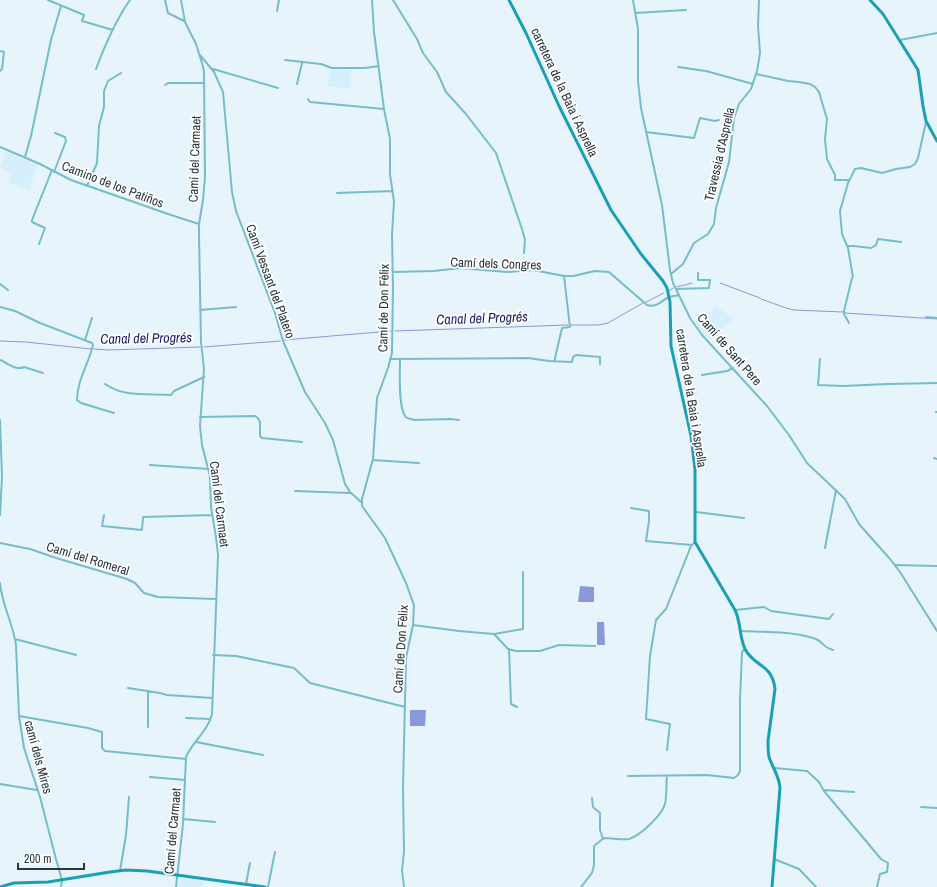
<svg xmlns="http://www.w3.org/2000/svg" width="937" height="887" font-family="'Archivo Narrow',sans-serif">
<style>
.built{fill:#d6effc}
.water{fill:#8a98da}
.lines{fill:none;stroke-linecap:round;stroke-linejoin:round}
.stream{stroke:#8a98da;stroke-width:1}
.street{stroke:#77bcc9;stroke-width:2}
.secondary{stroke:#1aa0b4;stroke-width:3}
.labels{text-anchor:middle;stroke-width:3.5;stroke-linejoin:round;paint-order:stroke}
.street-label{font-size:13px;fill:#29363d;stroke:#fff}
.water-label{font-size:14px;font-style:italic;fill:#1c1c68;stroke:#fff}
</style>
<rect width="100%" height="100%" fill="#e7f4fb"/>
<!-- built -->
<path class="built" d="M330 69 352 70 350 89 328 86Z
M5 151 38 165 30 186 33 188 31 191 8 183 12 173 0 168Z
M715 305 734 319 710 340 701 331 695 322 707 311 709 313Z
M179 878 205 881 203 887H178Z"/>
<!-- water -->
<path class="water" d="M580 586 594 587V602H578Z
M597 622H604L605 645H597Z
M410 710H426L425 726H410Z"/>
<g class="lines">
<!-- stream -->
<path class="stream" d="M720 283 760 298
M677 287 692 283
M669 291 673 288
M761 299 786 308 794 310 843 312
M646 302 664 293
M845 313 937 319
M571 325H598L608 323 643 303
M395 331 568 325
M284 340 391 331
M0 341 26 342 91 349
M204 347 280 341
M94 349 108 350 200 347"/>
<!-- street -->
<path class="street" d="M48 0 84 15 82 21 113 30
M165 0 168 13 184 21
M372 0 374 32 384 109 390 139V174L394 202 392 234 393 289 392 353 388 368 377 398 373 459 362 499V506L385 538 406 583 414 605 413 625 406 658 403 788 404 852 402 870 404 887
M393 0 417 39 423 53 437 72 446 92 466 114 496 153 522 229 525 240 524 253
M633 0 638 29V81L641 108 662 205 670 270 673 283 690 318 702 335 767 406 789 435 807 463 845 499 859 524 890 559 900 572 937 631
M277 11 279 0
M635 13 686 10
M900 40 937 33
M0 51 4 52 2 69 0 71
M200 55 214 72 223 92 232 192 236 211 275 313 283 341 305 392 325 423 333 440 345 484 350 492 361 502
M285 60 321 64 332 68H365L379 66
M678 67 706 71 753 84
M96 69C105 45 115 21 130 0
M213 69 278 88
M756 74 788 81 799 82 810 84 815 87 819 92 827 119 825 139 827 159 835 175V180H849
M297 84 302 63
M165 85 168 83H204
M308 99 310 102 384 109
M646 132 694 138 700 118 715 121 719 120
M0 147 40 164 71 180 171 215 199 224
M25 157 31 136 51 40 61 6
M54 172 66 141 65 137 55 133
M87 186 97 163 99 126 104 107V91L108 81 121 73
M337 193 393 191
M39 244 45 228 32 222V220L52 170
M847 246H854L871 248 876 245 878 239 901 242
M393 272 434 271 461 268 507 272 533 270 564 276H573L595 271 609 272 647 305C657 308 661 301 669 297 672 296 676 296 679 295
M671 274 683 264 694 243 708 234 714 224 716 208 729 162 734 118 739 104 751 89 757 71 760 53 758 26 759 0
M853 277 848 248 842 234 840 211 848 183 855 169 861 168 882 173 896 169 910 167 915 164 918 158 926 122
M0 284 8 290
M676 289 709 288 710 280H698V273
M0 307 15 311 40 323 92 343 93 345C89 363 77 380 77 400L81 403 114 413
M200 310 236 307
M926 317 937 318
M849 323 844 314V311L852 278
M85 340 92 318
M390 359 528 358 549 361 572 362 573 357 576 355 600 357V364
M400 359C400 372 398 405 405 416 407 419 411 419 414 420L450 419 459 420
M820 359 818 385 843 386 888 384 937 383
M0 360C8 363 16 371 24 367L43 373
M555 361V358L562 328 570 327 564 276
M702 375 727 371 733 368
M105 384C125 398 148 393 171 395L174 391 204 377
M936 412H937
M200 417 255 416 258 418 260 422V436L262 438 302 442
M0 420 2 477 0 515
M934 458 937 459
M373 460 419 463
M150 465 209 469
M295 491 350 493
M631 508 649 511V521L646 541 692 545
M696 512 744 518
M104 515 102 526 142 530 143 517 212 515
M0 543 30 549 56 558 127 579 135 583 144 593 158 597 215 599
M825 548 836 490
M895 565 937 566
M0 583C2 605 13 624 16 645L19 716 24 748 40 797 56 859 62 880 61 887
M735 610 764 607 771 611 829 619 833 614
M413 625 459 631 494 634 508 649 516 651H540L559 645 595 646
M740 631C764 632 789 631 813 638 823 640 821 647 833 650
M494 634 523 629V572
M15 639 76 655
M509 649 511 704 517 707
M213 655 236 656 294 668 310 683 405 707
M128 688 160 693 167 695 212 698
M148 691V727
M19 716 88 728 102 732V748L105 751 186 759
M186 718 210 719
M196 742 263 755
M667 750 670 724 646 719 650 656 656 620 666 609 691 546 695 542
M775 768 807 771 819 782 824 791 881 859 888 863 887 872 880 874 877 887
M628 776 707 775 734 778 738 775 740 771V700L742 652 745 649
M150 777 185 780
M0 784 37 790
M824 790 854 792
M592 798 593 807 600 813V830L603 839
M921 807 937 808
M183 819 215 822
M774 859 799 869 816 887
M120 871 126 835 129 797
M246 884 250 863
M176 887 183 824 186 757C193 741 208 731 212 714L218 555 216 537 211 507 210 476 202 445 200 426 204 369 201 342 199 235V224L203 200 205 177 204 71 202 63 196 44 185 22 181 0
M268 887 275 852
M581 887 592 873 594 865V846L604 838C612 838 622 840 629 839 640 836 662 815 665 804 667 795 666 785 667 776"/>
<!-- secondary -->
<path class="secondary" d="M509 0 526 33 559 106 611 210 641 254 663 281 667 288 670 302 671 346 691 436 695 469V542L735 610C741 622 739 636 745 649 754 667 772 663 775 689L768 741C768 746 768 752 769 757 773 769 779 775 780 788L772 887
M870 0 883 14 918 70 923 106 926 121 937 141
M0 887 14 883 48 882 110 872 126 870 147 871 265 887"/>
</g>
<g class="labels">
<!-- street labels -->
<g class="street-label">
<text transform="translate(565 92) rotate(65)" y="5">carretera de la Baia i Asprella</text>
<text transform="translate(719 154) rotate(-77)" y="5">Travessia d'Asprella</text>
<text transform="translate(194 159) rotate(-88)" y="5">Camí del Carmaet</text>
<text transform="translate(113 184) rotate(21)" y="5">Camino de los Patiños</text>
<text transform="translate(496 263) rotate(2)" y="5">Camí dels Congres</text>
<text transform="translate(271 281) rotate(70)" y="5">Camí Vessant del Platero</text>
<text transform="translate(383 308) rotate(-89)" y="5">Camí de Don Fèlix</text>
<text transform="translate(730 349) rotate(49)" y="5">Camí de Sant Pere</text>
<text transform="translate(692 398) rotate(81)" y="5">carretera de la Baia i Asprella</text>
<text transform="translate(220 504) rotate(83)" y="5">Camí del Carmaet</text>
<text transform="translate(88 558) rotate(17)" y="5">Camí del Romeral</text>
<text transform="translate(400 649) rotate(-86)" y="5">Camí de Don Fèlix</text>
<text transform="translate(39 757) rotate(75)" y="5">camí dels Mires</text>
<text transform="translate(172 831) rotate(-85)" y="5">Camí del Carmaet</text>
</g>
<!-- water labels -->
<g class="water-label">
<text transform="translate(482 318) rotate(-2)" y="5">Canal del Progrés</text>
<text transform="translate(146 338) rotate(-1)" y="5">Canal del Progrés</text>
</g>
</g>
<!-- scale -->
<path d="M18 863v6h66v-6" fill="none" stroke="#29363d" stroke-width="2"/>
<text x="24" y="863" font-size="12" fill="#29363d" stroke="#ffffff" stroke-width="3" paint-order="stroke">200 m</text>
</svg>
